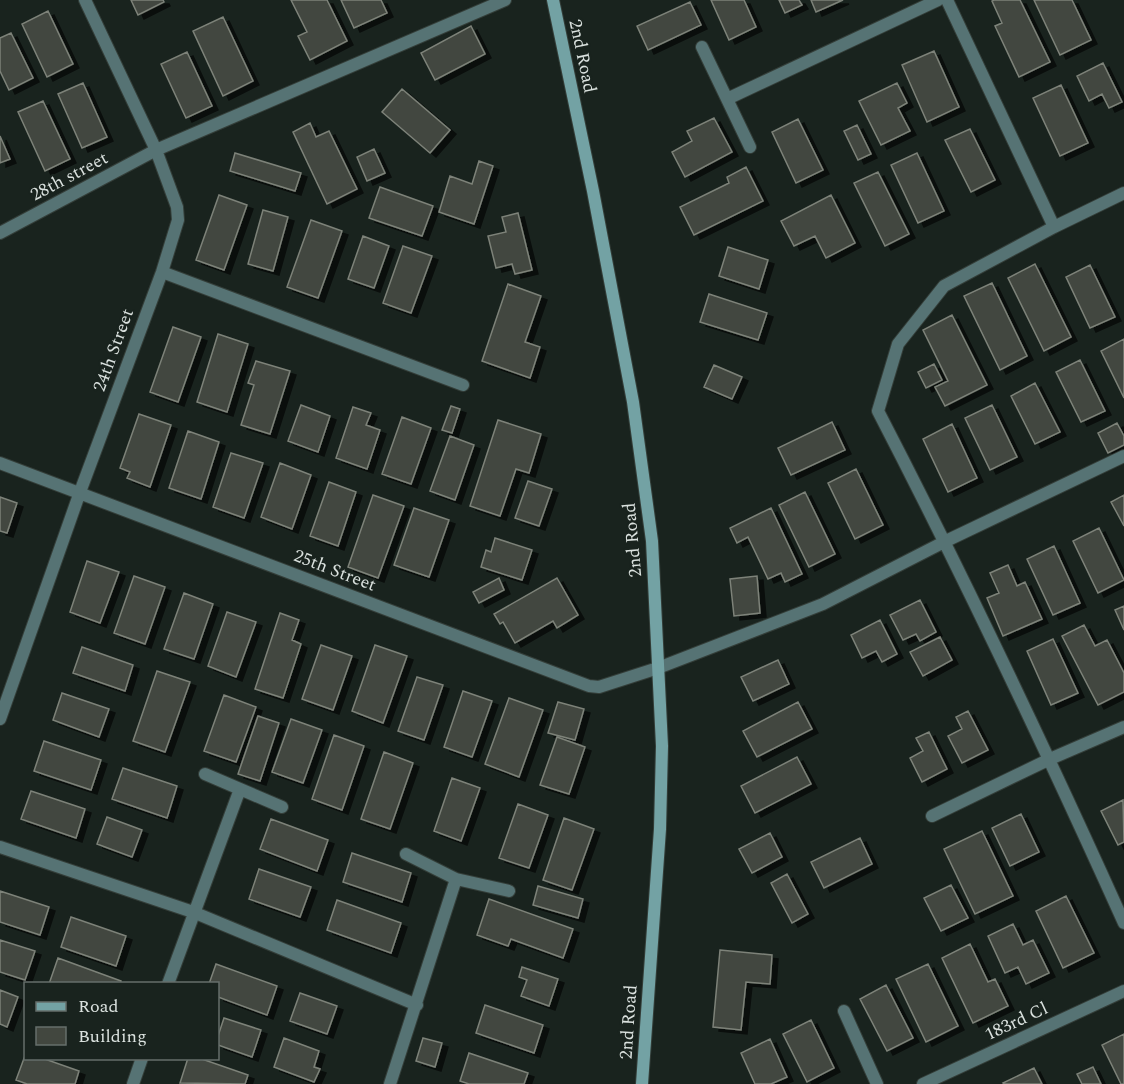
<svg xmlns="http://www.w3.org/2000/svg" width="1124" height="1084" font-family="Spectral,serif">
<style>
.building{fill:#42473f;stroke:#7d8279;stroke-width:1.5;filter:url(#shadow)}
.lines{fill:none;stroke-linecap:round;stroke-linejoin:round}
.street-casing{stroke:#343e39;stroke-width:14}
.secondary-casing{stroke:#343e39;stroke-width:14}
.street{stroke:#567374;stroke-width:12}
.secondary{stroke:#73a2a4;stroke-width:12}
.labels{text-anchor:middle;stroke-width:4.5;stroke-linejoin:round;paint-order:stroke}
.street-label{font-size:18px;fill:#dae1de;stroke:#19231e}
</style>
<defs>
<filter id="shadow"><feDropShadow dx="6" dy="4" stdDeviation="0" flood-color="#0009"/></filter>
</defs>
<rect width="100%" height="100%" fill="#19231e"/>
<!-- building -->
<path class="building" d="M131 0H163L164 2 138 15Z
M291 0H327L347 41 310 60 298 36 307 32Z
M341 0H381L387 13 354 28Z
M711 0H744L756 27 729 40Z
M779 0H799L802 5 785 13Z
M811 0H843L816 12Z
M994 0H1020L1050 62 1019 77 995 26 1002 23 992 1Z
M1034 0H1072L1091 40 1060 55Z
M690 2 701 25 648 50 637 26Z
M48 11 73 64 47 77 22 24Z
M223 17 253 81 223 96 193 31Z
M471 26 485 54 435 80 421 53Z
M11 33 33 78 9 90 0 71V38Z
M934 51 959 107 927 122 902 65Z
M187 52 212 106 186 118 161 64Z
M1103 63 1122 102 1109 108 1102 94 1089 101 1077 76Z
M83 83 107 137 82 148 58 94Z
M897 83 907 103 898 108 910 131 881 145 859 101Z
M1061 85 1088 143 1060 156 1033 98Z
M402 89 450 130 430 153 382 112Z
M43 101 70 159 45 171 18 112Z
M714 118 732 152 685 177 672 152 692 141 687 131Z
M798 119 823 170 796 183 772 132Z
M310 123 316 137 329 131 357 189 327 204 293 132Z
M857 125 871 154 858 160 844 131Z
M970 129 995 180 971 192 945 140Z
M0 136 10 159 0 163Z
M374 149 385 173 367 181 357 157Z
M235 153 301 173 295 191 230 171Z
M917 153 944 211 918 223 891 165Z
M479 161 493 166 474 224 439 212 450 176 472 184Z
M746 167 763 201 694 235 680 207 729 183 727 177Z
M878 172 909 234 885 246 854 183Z
M380 187 433 206 422 236 369 218Z
M219 195 247 205 224 270 196 260Z
M831 195 855 243 826 258 815 236 794 246 781 221Z
M263 210 288 217 273 271 248 264Z
M518 213 532 270 515 274 512 264 496 268 488 236 506 232 502 217Z
M311 220 342 231 318 298 287 287Z
M363 236 389 246 374 288 348 279Z
M403 246 432 256 411 313 383 303Z
M728 247 768 260 759 289 719 276Z
M1035 264 1071 337 1044 351 1008 278Z
M1090 265 1115 317 1090 328 1066 277Z
M992 283 1027 356 1000 370 964 296Z
M508 284 541 296 525 342 540 347 530 378 482 361Z
M709 294 767 313 758 340 700 322Z
M952 315 987 385 945 406 935 387 948 381 923 330Z
M173 327 201 337 178 402 150 392Z
M218 334 248 344 227 412 197 402Z
M1124 339V398L1101 351Z
M1080 360 1105 411 1081 422 1056 372Z
M256 361 290 371 270 434 241 425 254 385 248 383Z
M934 364 942 380 926 388 918 372Z
M714 365 742 377 732 399 704 387Z
M1035 383 1060 432 1035 444 1011 396Z
M301 405 330 416 318 452 288 441Z
M992 405 1017 457 990 470 965 418Z
M451 406 460 409 452 433 442 430Z
M353 407 371 413 366 425 380 430 367 469 336 458Z
M139 414 171 425 150 487 127 478 130 472 120 468Z
M402 417 431 428 411 484 382 474Z
M498 420 541 434 529 473 516 469 500 516 470 506Z
M832 422 845 450 791 475 778 448Z
M1117 423 1124 436V445L1108 453 1098 433Z
M952 424 977 478 948 492 923 439Z
M188 431 219 442 201 499 169 488Z
M450 436 474 445 455 500 430 491Z
M231 453 263 463 244 518 213 507Z
M280 463 311 475 292 529 261 517Z
M856 469 883 525 855 539 828 483Z
M528 481 552 489 539 526 515 518Z
M329 482 356 492 338 546 310 536Z
M805 492 835 554 809 567 779 505Z
M373 495 404 506 378 578 348 567Z
M1124 495V526L1111 502Z
M0 497 17 503 7 533 0 531Z
M414 508 449 520 429 577 394 565Z
M771 508 802 574 785 582 781 573 768 579 748 537 737 543 730 528Z
M1099 528 1124 580 1098 593 1073 541Z
M495 538 532 550 522 580 481 567 486 550 491 552Z
M1054 546 1080 603 1053 615 1027 559Z
M87 561 119 572 100 623 70 612Z
M1008 565 1017 586 1025 582 1042 619 1003 636 987 598 999 593 990 573Z
M134 576 165 587 145 644 114 633Z
M757 576 760 613 734 616 730 579Z
M499 578 504 590 479 603 473 592Z
M557 578 578 615 557 628 553 621 515 643 503 622 500 624 494 614Z
M184 593 213 604 194 659 164 649Z
M920 600 936 632 920 641 916 634 903 640 890 615Z
M1124 606V630L1115 610Z
M227 612 256 622 236 677 208 666Z
M280 613 299 620 292 640 301 644 283 698 255 689Z
M880 620 897 654 882 662 876 651 862 658 851 635Z
M1084 625 1095 646 1107 640 1124 673V692L1098 705 1062 636Z
M940 637 952 660 923 676 910 652Z
M1053 639 1078 693 1051 705 1027 651Z
M321 645 352 656 333 710 302 699Z
M375 645 407 656 383 723 352 711Z
M82 647 133 665 125 691 73 673Z
M778 660 789 684 753 701 741 677Z
M157 671 190 682 165 752 133 741Z
M417 677 443 685 424 740 398 731Z
M463 691 492 701 472 757 444 747Z
M62 693 109 709 99 737 53 720Z
M224 695 256 707 236 762 204 751Z
M509 698 543 710 519 777 485 764Z
M558 702 584 709 575 740 548 733Z
M798 702 812 729 757 757 743 731Z
M968 711 988 750 962 763 948 736 962 729 956 717Z
M258 716 279 723 260 781 238 774Z
M291 719 322 730 303 783 272 772Z
M929 732 947 769 922 782 910 758 923 751 916 738Z
M334 735 364 746 342 810 312 799Z
M557 737 585 747 569 794 540 785Z
M44 741 101 760 91 790 34 771Z
M384 752 413 763 390 829 361 819Z
M797 757 811 784 755 813 741 786Z
M123 768 177 786 167 818 112 799Z
M452 778 480 788 461 841 434 831Z
M31 791 85 809 76 838 21 819Z
M1123 800 1124 842 1118 845 1101 811Z
M518 804 548 815 529 868 499 858Z
M1021 814 1039 852 1010 866 992 828Z
M107 817 142 830 132 857 97 844Z
M564 818 594 829 572 890 543 880Z
M271 819 328 840 317 871 260 849Z
M982 831 1013 896 975 914 944 849Z
M770 833 782 857 752 873 739 849Z
M860 838 872 864 824 888 811 862Z
M352 853 411 873 402 902 343 882Z
M259 869 311 887 300 917 249 899Z
M787 874 808 914 792 923 771 883Z
M951 885 968 918 941 931 924 898Z
M538 886 583 899 578 918 533 905Z
M0 891 49 907 40 935 0 922Z
M1066 896 1094 953 1063 968 1036 911Z
M489 899 573 929 563 958 511 939 508 946 477 935Z
M337 900 401 923 391 953 327 930Z
M71 917 126 936 116 966 61 947Z
M1013 924 1023 945 1033 940 1049 973 1026 984 1018 967 1005 973 988 936Z
M0 940 35 951 25 980 0 972Z
M970 944 988 982 995 979 1008 1006 973 1023 942 958Z
M720 950 772 955 770 984 746 982 741 1030 713 1027Z
M58 958 121 981 120 984H49Z
M216 964 277 986 267 1015 218 997V984H209Z
M928 964 958 1026 926 1042 896 979Z
M522 967 558 979 549 1006 521 996 527 980 519 977Z
M886 985 913 1038 887 1051 860 999Z
M0 990 18 997 7 1027 0 1024Z
M300 993 337 1006 327 1034 290 1021Z
M485 1005 543 1025 534 1053 476 1033Z
M224 1018 261 1030 252 1057 218 1045V1036Z
M811 1020 834 1068 807 1082 783 1034Z
M1124 1034V1084H1121L1102 1045Z
M284 1038 319 1051 314 1067 320 1069 314 1082 274 1067Z
M423 1038 442 1043 435 1067 416 1061Z
M770 1039 787 1077 771 1084H755L741 1053Z
M26 1053V1058H42L79 1071 75 1084H27L16 1080Z
M469 1053 528 1073 524 1084H469L460 1081Z
M188 1058H199L248 1075 245 1084 180 1083Z
M1093 1067 1101 1084H1082L1077 1074Z
M1034 1068 1042 1084H1004L1003 1083Z"/>
<g class="lines">
<defs>
<path id="street" d="M947 0 1054 227 944 286 898 344 878 411C965 579 1046 750 1124 923
M702 47 750 147
M727 99 938 0
M1054 227 1124 193
M0 233 156 150 505 0
M162 272 463 385
M0 463 589 686 599 687 658 668 823 604 946 541 1124 456
M0 719 80 492 162 272 178 220 177 207 156 150 85 0
M205 774 282 807
M932 816 1050 759 1124 727
M0 847 193 912 417 1005
M406 854 456 879 509 891
M168 984 240 789
M844 1011 877 1084
M133 1084 142 1058
M390 1084 456 879
M923 1084 1124 991"/>
<path id="secondary" d="M553 0 593 191 633 402 652 541 662 746 660 829 642 1084"/>
</defs>
<!-- street casing -->
<use href="#street" class="street-casing"/>
<!-- secondary casing -->
<use href="#secondary" class="secondary-casing"/>
<!-- street -->
<use href="#street" class="street"/>
<!-- secondary -->
<use href="#secondary" class="secondary"/>
</g>
<g class="labels">
<!-- street labels -->
<g class="street-label">
<text transform="translate(583 56) rotate(78)" y="6">2nd Road</text>
<text transform="translate(69 176) rotate(-28)" y="6">28th street</text>
<text transform="translate(113 350) rotate(-70)" y="6">24th Street</text>
<text transform="translate(632 540) rotate(-95)" y="6">2nd Road</text>
<text transform="translate(335 570) rotate(21)" y="6">25th Street</text>
<text transform="translate(1016 1021) rotate(-25)" y="6">183rd Cl</text>
<text transform="translate(628 1022) rotate(-86)" y="6">2nd Road</text>
</g>
</g>
<!-- legend -->
<rect x="24" y="982" width="195" height="78" fill="#19231e" stroke="#666f6b" stroke-width="1.5"/>
<rect x="36" y="1002" width="30" height="9" fill="#73a2a4" stroke="#666f6b" stroke-width="1.5"/>
<text x="78" y="1012" font-size="18" fill="#dae1de">Road</text>
<rect x="36" y="1027" width="30" height="18" fill="#42473f" stroke="#666f6b" stroke-width="1.5"/>
<text x="78" y="1042" font-size="18" fill="#dae1de">Building</text>
</svg>
